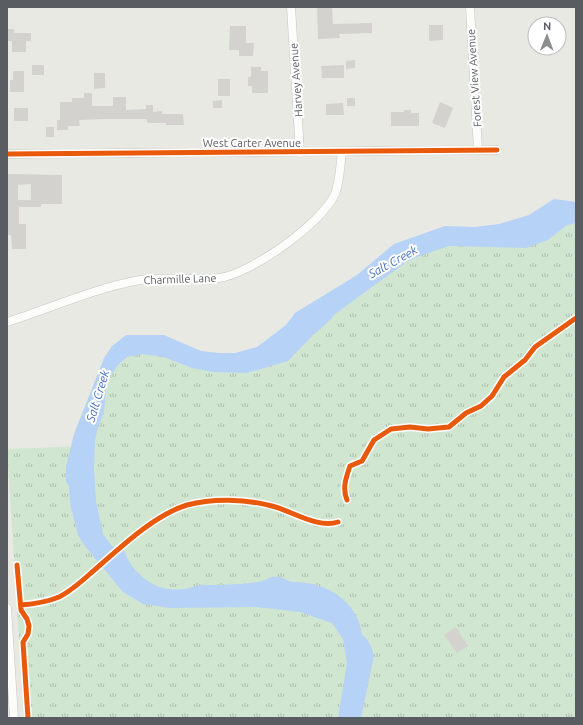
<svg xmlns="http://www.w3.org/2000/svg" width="583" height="725" font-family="Ubuntu,sans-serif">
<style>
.park{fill:url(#park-tufts)}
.water{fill:#b6d2f6}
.pier{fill:#e9e9e4}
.building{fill:#d3d2cf;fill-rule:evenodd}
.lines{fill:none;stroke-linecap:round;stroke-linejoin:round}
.minor-casing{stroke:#c5c6c4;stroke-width:9}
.minor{stroke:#fcfcfb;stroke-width:8}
.cycleway-casing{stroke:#fff;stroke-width:8}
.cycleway{stroke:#e8590c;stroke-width:5}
.labels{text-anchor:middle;stroke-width:4;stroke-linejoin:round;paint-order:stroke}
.street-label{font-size:11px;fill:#595c61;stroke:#fff}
.water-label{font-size:12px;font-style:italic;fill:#436fbf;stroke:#fff}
</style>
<defs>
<pattern id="park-tufts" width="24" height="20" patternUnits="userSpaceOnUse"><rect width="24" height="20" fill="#d1e6d1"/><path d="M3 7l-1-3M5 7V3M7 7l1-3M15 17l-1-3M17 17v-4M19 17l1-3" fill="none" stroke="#adbead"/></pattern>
</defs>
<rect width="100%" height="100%" fill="#e9e9e4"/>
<!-- park -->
<path class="park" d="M576 215V718H24L7 449 84 446 107 365 139 346 238 364 424 245Z"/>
<!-- water -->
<path class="water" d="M554 199 576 202V223L567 225 548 240 526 248 449 246 417 257 405 263 335 314C332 318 317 333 313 335L288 361 247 373 213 372 192 368 164 357 142 354 127 357 118 365 107 381 104 412 98 427 95 440 94 469 96 501 103 534 112 546 124 550C132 574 156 593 182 589 189 589 196 585 203 585 221 585 240 585 258 582 263 582 267 578 272 577 283 575 287 582 295 582 326 582 358 601 362 635 369 639 372 648 374 656L361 718H338L347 663 343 639 332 623 300 612 257 607 170 608 143 604 123 592 84 545 78 535 70 504 69 486 66 482V467L74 434 104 358 112 346 126 335H164L201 351 219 353H235L257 347 286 325 295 313 357 275 394 244 445 226 475 227 499 224 529 215Z"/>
<!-- pier -->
<path class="pier" d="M118 546 123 549 101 568 97 563Z"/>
<!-- building -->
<path class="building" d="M317 7H332L333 24 372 23V33L339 34 340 38 318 39Z
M429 25H443V40L429 41Z
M230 26H246V43H254L253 56H239V50H229Z
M7 29H14V33H31V41H26V52H12V41H7Z
M355 60V68L346 69V61Z
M32 65H44V75H32Z
M344 65V78H322L321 66Z
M251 67H261V71H268V93H252V86H248V77H251Z
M13 71H24V92H10V80H13Z
M94 73H105V88L94 89Z
M218 79H230V96H218Z
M84 93H92V106H113V97H126V110L146 109V105H153V112L162 111V114H183L184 125H166V123H147V119H106L79 120 80 126H68V130H57V120H60V102H72V98H84Z
M347 98H355V106H347Z
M222 100V108H213V101Z
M440 102 453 108 445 128 432 123Z
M343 103 344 115H326V104Z
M14 108H28V121H14Z
M404 110H411V113H419V126H391V112H404Z
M46 127H54V137H46Z
M7 174 62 175V204H41V207H19V224H26V249H12L11 235H8L7 219ZM31 184V200H18V185Z
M456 627 468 646 457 653 444 635Z"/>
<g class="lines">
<defs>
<path id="minor" d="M291 7 300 153
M470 7 478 150
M7 154 497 150
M7 322C51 308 95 288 140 280 167 276 193 281 219 278 251 274 322 223 335 194 340 181 340 166 342 152
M7 608 14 718"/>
</defs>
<!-- minor casing -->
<use href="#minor" class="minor-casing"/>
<!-- minor -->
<use href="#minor" class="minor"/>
<defs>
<path id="cycleway" d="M7 154 497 150
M347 500C342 488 346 478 350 466L362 461 374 440 391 429 410 427 428 429 449 427 466 413 481 406 492 396 504 377 525 360 535 347 576 318
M17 565 21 610 27 619 29 626 28 634 23 642 28 718
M21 605C34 604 47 602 59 597 71 591 81 582 91 573 118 550 152 516 187 505 213 498 245 499 272 506 292 511 318 529 338 522"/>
</defs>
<!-- cycleway casing -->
<use href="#cycleway" class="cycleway-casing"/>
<!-- cycleway -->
<use href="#cycleway" class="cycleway"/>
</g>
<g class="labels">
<!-- street labels -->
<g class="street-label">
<text transform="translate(474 78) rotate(-94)" y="4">Forest View Avenue</text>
<text transform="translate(296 80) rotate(-94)" y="4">Harvey Avenue</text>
<text x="252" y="147">West Carter Avenue</text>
<text transform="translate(180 279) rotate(-2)" y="4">Charmille Lane</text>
</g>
<!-- water labels -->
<g class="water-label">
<text transform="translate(393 262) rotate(-29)" y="4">Salt Creek</text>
<text transform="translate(98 396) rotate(-73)" y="4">Salt Creek</text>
</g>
</g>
<!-- border -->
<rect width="583" height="725" fill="none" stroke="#595c61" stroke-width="16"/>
<!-- north arrow -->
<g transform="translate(547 36) rotate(1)"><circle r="19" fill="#ffffff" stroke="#bdbec0"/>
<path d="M0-3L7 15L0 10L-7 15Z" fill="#8b8d8f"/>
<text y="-6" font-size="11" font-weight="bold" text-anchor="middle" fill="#595c61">N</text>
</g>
</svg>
